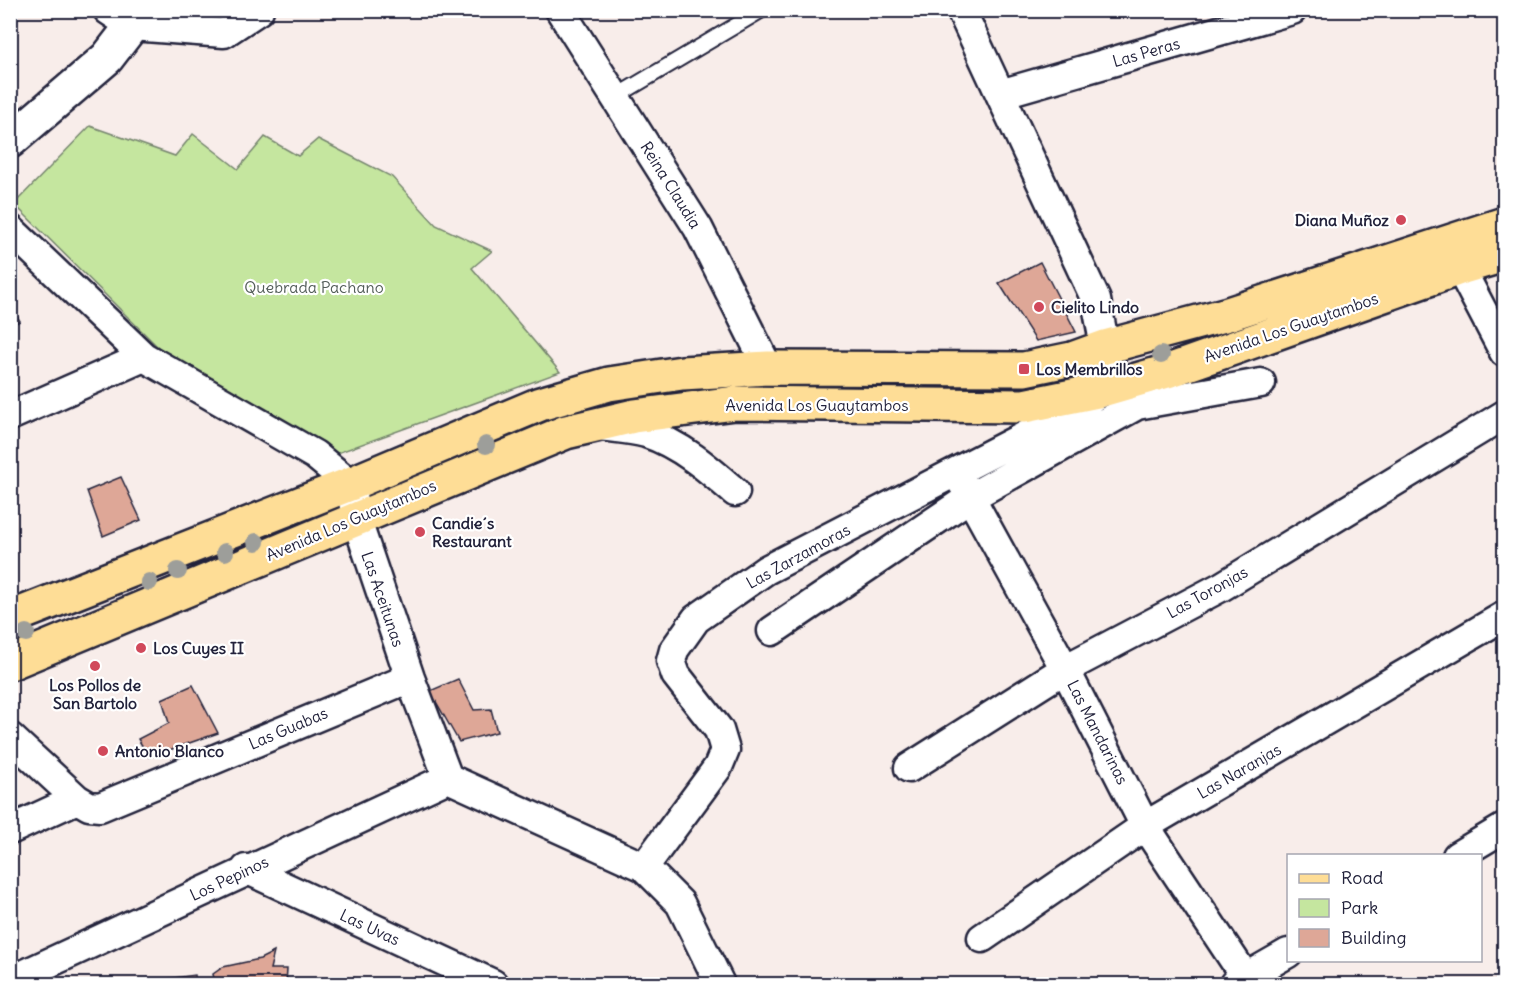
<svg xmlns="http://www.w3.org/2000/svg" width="1515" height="995" font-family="Delius,sans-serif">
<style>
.green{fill:#c5e69f;stroke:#74846d;stroke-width:1.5}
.building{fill:#dea797;stroke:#22223b;stroke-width:1.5}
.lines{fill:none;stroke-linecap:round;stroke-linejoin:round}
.service-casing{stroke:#22223b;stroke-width:18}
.minor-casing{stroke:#22223b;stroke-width:33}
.secondary-casing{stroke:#22223b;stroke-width:38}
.primary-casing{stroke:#22223b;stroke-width:38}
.service{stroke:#fff;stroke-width:14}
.minor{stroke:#fff;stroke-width:28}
.secondary{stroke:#fff;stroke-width:33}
.primary{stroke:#fedd96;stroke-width:33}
.tree{fill:#9d9e9a}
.poi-dot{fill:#d1495b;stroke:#fff;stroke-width:2}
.labels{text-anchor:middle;stroke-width:4.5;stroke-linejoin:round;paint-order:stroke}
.street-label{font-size:16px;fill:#22223b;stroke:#fff}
.poi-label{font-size:16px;font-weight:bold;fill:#22223b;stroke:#fff;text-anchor:start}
.park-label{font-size:16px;fill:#535d59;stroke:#fff}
</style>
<rect width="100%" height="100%" fill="#f8edea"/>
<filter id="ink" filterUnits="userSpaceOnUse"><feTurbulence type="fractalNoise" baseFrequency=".0167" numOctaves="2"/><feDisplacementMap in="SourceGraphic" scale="12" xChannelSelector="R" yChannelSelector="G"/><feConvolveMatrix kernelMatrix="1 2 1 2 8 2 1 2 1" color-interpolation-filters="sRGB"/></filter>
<g filter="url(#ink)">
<!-- green -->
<path class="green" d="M90 126 175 156 193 134 238 169 265 137 298 156 318 139 392 177 436 225 492 251 472 268 560 372 332 455 159 348 14 204Z"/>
<!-- building -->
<path class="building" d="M1040 262 1076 332 1036 341 999 283Z
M10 305 20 321 10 326Z
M121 477 141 520 103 536 87 491Z
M458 679 474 710 491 709 497 732 459 742 430 691Z
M193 685 218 733 149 757 138 739 169 723 162 699Z
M274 952 270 969H287L286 984H215L213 974 223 967 260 959Z
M195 975 196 984H138V983Z"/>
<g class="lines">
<defs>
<path id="service" d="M615 97 762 10"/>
<path id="minor" d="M108 10 132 26 224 33 259 10
M560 10 698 228 768 368
M1000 94 1292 10
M10 229 144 357 315 455 350 484 356 518 410 678 448 778 644 867 680 903 720 984
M1453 246 1460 268 1504 352
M10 416 144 357
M600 426C615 428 632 429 646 433 680 444 709 469 735 492
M957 473 1065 669 1145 826 1250 984
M772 631 969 498 1137 405 1261 383
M10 737 77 799 89 806 100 807 410 678
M909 768 1065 669 1221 587 1504 415
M10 830 77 799
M1457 856 1504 828
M644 867 718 767 725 750 719 730 676 675 671 661 674 650 696 619 766 570 1077 409 1102 390 1105 347 1096 300 961 10
M246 869 493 984
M982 938 1145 826 1504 616
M10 978 23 975 448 778
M1234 984 1288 953"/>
<path id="secondary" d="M10 141 107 58 144 10"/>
<path id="primary" d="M10 618 350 484 540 404 609 384 682 373 768 368 1024 369 1072 359 1105 347 1228 314 1504 224
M10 663 566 432 634 416 735 403 1024 406 1102 390 1171 370 1460 268 1504 255"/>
</defs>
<!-- service casing -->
<use href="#service" class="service-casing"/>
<!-- minor casing -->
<use href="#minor" class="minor-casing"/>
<!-- secondary casing -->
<use href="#secondary" class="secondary-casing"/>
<!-- primary casing -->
<use href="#primary" class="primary-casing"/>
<!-- service -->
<use href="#service" class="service"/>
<!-- minor -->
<use href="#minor" class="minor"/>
<!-- secondary -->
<use href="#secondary" class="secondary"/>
<!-- primary -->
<use href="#primary" class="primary"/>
</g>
<!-- trees -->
<g class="tree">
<circle cx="1161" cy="355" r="9"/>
<circle cx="486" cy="445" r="9"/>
<circle cx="256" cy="542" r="9"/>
<circle cx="225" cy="552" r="9"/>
<circle cx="178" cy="571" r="9"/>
<circle cx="149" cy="582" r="9"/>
<circle cx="26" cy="633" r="9"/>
</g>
</g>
<!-- markers -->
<g class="poi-dot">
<circle cx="1401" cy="220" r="6"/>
<circle cx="1039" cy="307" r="6"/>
<rect x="1018" y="363" width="12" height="12" rx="3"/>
<circle cx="420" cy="532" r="6"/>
<circle cx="141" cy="648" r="6"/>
<circle cx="95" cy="666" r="6"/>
<circle cx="103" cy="751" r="6"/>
</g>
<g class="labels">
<!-- street labels -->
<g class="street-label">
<text transform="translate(1146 52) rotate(-16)" y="6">Las Peras</text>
<text transform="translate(671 185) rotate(58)" y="6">Reina Claudia</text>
<text transform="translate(1291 327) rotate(-19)" y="6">Avenida Los Guaytambos</text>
<text x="817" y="411">Avenida Los Guaytambos</text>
<text transform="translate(351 520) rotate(-23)" y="6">Avenida Los Guaytambos</text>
<text transform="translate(798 556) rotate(-29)" y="6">Las Zarzamoras</text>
<text transform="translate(1207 592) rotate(-29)" y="6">Las Toronjas</text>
<text transform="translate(383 599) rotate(71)" y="6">Las Aceitunas</text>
<text transform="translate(288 728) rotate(-23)" y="6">Las Guabas</text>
<text transform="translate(1098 732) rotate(63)" y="6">Las Mandarinas</text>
<text transform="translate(1239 771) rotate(-30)" y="6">Las Naranjas</text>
<text transform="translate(229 878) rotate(-25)" y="6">Los Pepinos</text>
<text transform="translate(370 927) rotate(25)" y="6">Las Uvas</text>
</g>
<!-- poi labels -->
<g class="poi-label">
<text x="1389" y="226" text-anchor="end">Diana Muñoz</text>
<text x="1051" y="313">Cielito Lindo</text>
<text x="1036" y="375">Los Membrillos</text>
<text x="432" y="529">Candie´s<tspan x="432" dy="18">Restaurant</tspan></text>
<text x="153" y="654">Los Cuyes II</text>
<text x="95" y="691" text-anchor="middle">Los Pollos de<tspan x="95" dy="18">San Bartolo</tspan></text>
<text x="115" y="757">Antonio Blanco</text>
</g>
<!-- park labels -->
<g class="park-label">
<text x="314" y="293">Quebrada Pachano</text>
</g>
</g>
<!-- margin -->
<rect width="1515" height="995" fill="none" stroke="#fff" stroke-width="36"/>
<rect x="18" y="18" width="1479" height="959" fill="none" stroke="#22223b" stroke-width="2" filter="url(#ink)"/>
<!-- legend -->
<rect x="1287" y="854" width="195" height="108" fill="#ffffff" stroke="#a7a7b1" stroke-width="1.5"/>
<rect x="1299" y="874" width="30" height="9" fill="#fedd96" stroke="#a7a7b1" stroke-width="1.5"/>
<text x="1341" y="884" font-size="18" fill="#22223b">Road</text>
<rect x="1299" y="899" width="30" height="18" fill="#c5e69f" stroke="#a7a7b1" stroke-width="1.5"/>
<text x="1341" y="914" font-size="18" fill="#22223b">Park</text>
<rect x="1299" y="929" width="30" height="18" fill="#dea797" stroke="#a7a7b1" stroke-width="1.5"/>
<text x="1341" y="944" font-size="18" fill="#22223b">Building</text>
</svg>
